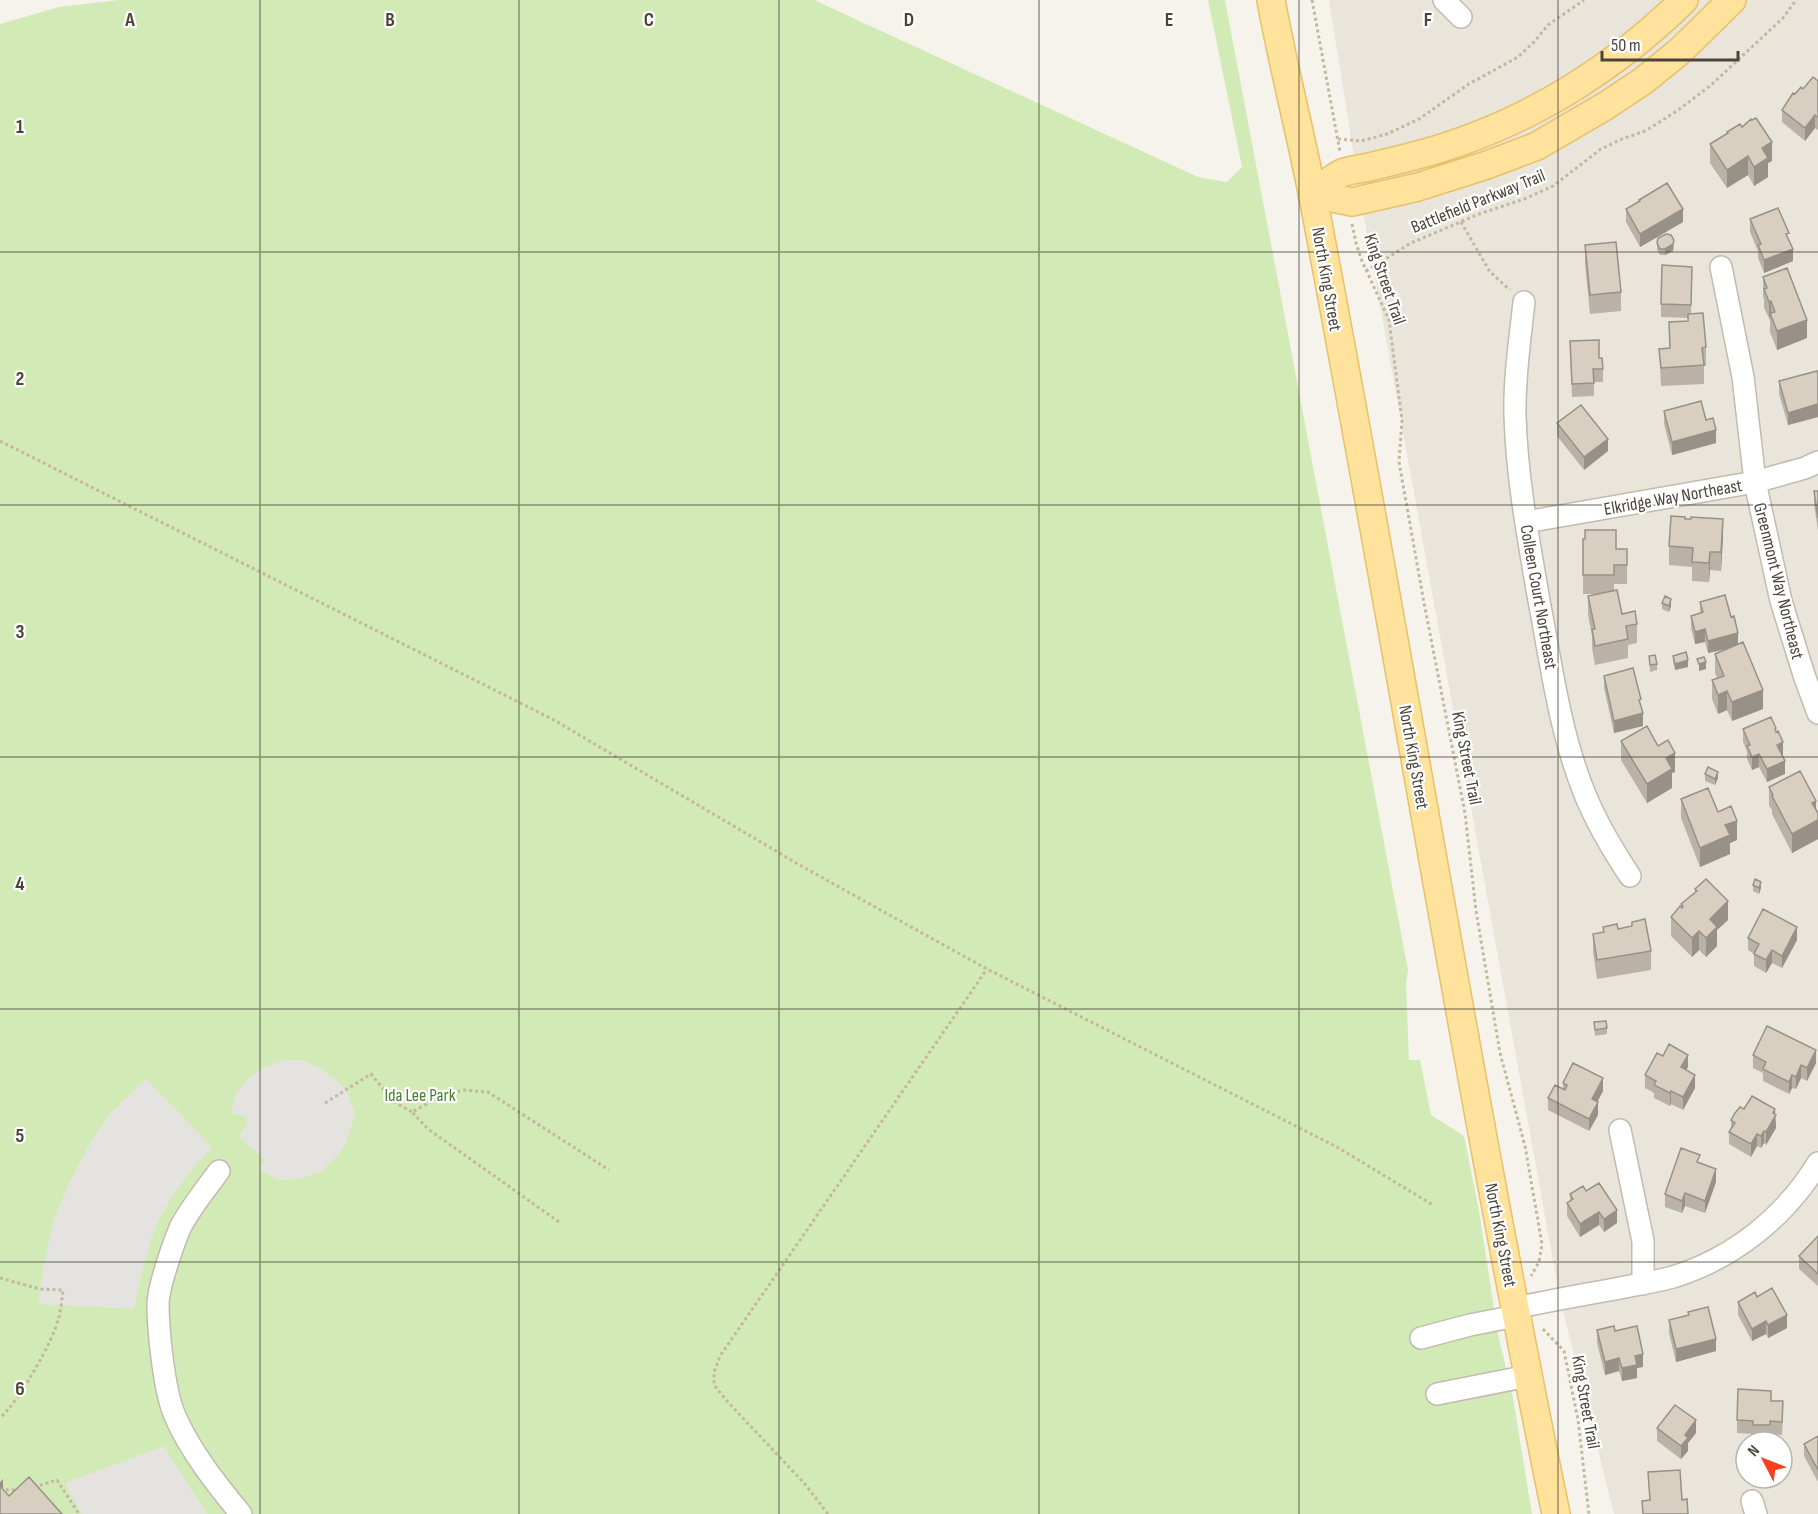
<svg xmlns="http://www.w3.org/2000/svg" width="1818" height="1514" font-family="'Sofia Sans Condensed',sans-serif">
<style>
.residential{fill:#eae5da;fill-rule:evenodd}
.green{fill:#d2eab5}
.parking{fill:#e5e3e0}
.lines{fill:none;stroke-linecap:round;stroke-linejoin:round}
.minor-casing{stroke:#c2bbae;stroke-width:24}
.major-casing{stroke:#e6c16a;stroke-width:30}
.path{stroke:#c4b79f;stroke-width:3;stroke-dasharray:3 3;stroke-linecap:butt}
.minor{stroke:#fff;stroke-width:21}
.major{stroke:#ffe39c;stroke-width:27}
.wall{fill:#bab2a6}
.shaded-wall{fill:#979187}
.building{fill:#d8cfc1;stroke:#979187;stroke-width:1.5}
.grid{fill:none;stroke:#4b4439;stroke-width:1.5;stroke-opacity:0.55}
.labels{text-anchor:middle;stroke-width:4.5;stroke-linejoin:round;paint-order:stroke}
.street-label{font-size:18px;fill:#4b4439;stroke:#fff}
.park-label{font-size:18px;fill:#4a7f2a;stroke:#fff}
.grid-label{font-size:20px;text-anchor:middle;font-weight:bold;fill:#4b4439;stroke:#fff;stroke-width:4.5;stroke-linejoin:round;paint-order:stroke}
</style>
<rect width="100%" height="100%" fill="#f6f3ec"/>
<!-- residential -->
<path class="residential" d="M1329 0H1818V1514H1614L1560 1299 1361 200ZM1746 1442H1782V1478H1746Z"/>
<!-- green -->
<path class="green" d="M118 0H814L1198 177 1227 182 1242 167 1208 0H1225L1408 970 1406 983 1409 1060H1420L1431 1115 1464 1136 1479 1211 1498 1334 1513 1398 1532 1514H0V24L59 7Z"/>
<!-- parking -->
<path class="parking" d="M285 1060H302L318 1067 336 1080 346 1090 355 1113 347 1141 340 1154 323 1171 299 1179 278 1180 258 1169 265 1160 239 1137 247 1124 245 1116 231 1113 235 1096 245 1081 263 1068Z
M146 1079 212 1147 189 1173 172 1197 159 1219 151 1240 143 1268 134 1309 38 1304 44 1264 53 1221 69 1183 89 1145 110 1114Z
M164 1446 207 1514H81L65 1483Z"/>
<g class="lines">
<defs>
<path id="minor" d="M1444 0 1461 17
M1721 267 1743 377 1755 482 1781 601 1804 675 1818 713
M1524 302C1520 340 1514 378 1515 416 1517 480 1529 543 1540 606 1552 669 1560 732 1584 792 1596 822 1612 849 1630 876
M1526 522 1755 482 1805 468 1818 462
M1620 1130 1643 1241V1284
M219 1171C206 1189 190 1208 180 1228 173 1245 159 1285 158 1303 158 1330 164 1391 175 1416 190 1451 217 1485 241 1514
M1515 1308C1548 1301 1581 1295 1615 1289 1634 1285 1654 1282 1673 1277 1734 1258 1785 1217 1818 1163
M1421 1338 1470 1325 1516 1316
M1437 1394 1528 1376
M1752 1501 1756 1514"/>
<path id="major" d="M1271 0C1283 66 1300 131 1313 197 1397 635 1466 1077 1556 1514
M1312 194 1352 202 1418 187 1487 165 1537 146 1607 105 1643 81 1680 51 1732 0
M1312 194C1322 187 1332 178 1342 173 1351 169 1364 169 1373 166 1399 160 1424 154 1448 146 1537 117 1618 65 1684 0"/>
</defs>
<!-- minor casing -->
<use href="#minor" class="minor-casing"/>
<!-- major casing -->
<use href="#major" class="major-casing"/>
<!-- path -->
<path class="path" d="M1312 0 1340 152
M1338 139 1361 141 1387 134 1419 119 1469 84 1518 57 1534 42 1548 25 1584 0
M1461 222 1490 272 1510 290
M1352 224 1356 243 1362 261 1389 320 1402 420 1399 462 1424 603 1465 813 1476 911 1500 1053 1525 1146 1542 1244 1539 1262 1531 1276
M1366 271 1411 243 1479 214 1527 198 1553 186 1601 149 1622 139 1645 131 1677 111 1710 86 1783 18 1796 0
M0 441 554 720 803 867 987 969 1337 1147 1433 1205
M325 1103 371 1074 394 1102 412 1112
M559 1222 428 1129 412 1112 444 1095 464 1090 488 1092 609 1170
M0 1278 40 1289 63 1290C62 1299 61 1308 59 1317 53 1342 19 1401 0 1418
M1543 1329 1564 1351 1578 1420 1589 1514
M34 1487 57 1480 79 1514
M0 1488 8 1490H19
M828 1514 804 1483 726 1400 714 1385V1372L720 1356 987 969"/>
<!-- minor -->
<use href="#minor" class="minor"/>
<!-- major -->
<use href="#major" class="major"/>
</g>
<!-- wall -->
<path class="wall" d="M1818 81V129L1817 130 1815 128 1805 141 1782 122V110L1795 94Z
M1727 132 1772 161 1768 163V177L1754 186 1748 175 1727 188 1710 163V144L1727 134Z
M1639 200 1683 222 1640 247 1626 222V209L1639 202Z
M1750 219 1789 240 1793 261 1764 273 1758 258V251L1750 232Z
M1657 243 1674 246 1673 251 1665 255H1660L1657 250Z
M1585 245 1621 292V311L1590 314 1585 264Z
M1763 277 1807 338 1777 350 1770 332V320L1764 308V300L1763 296Z
M1692 279 1691 314 1706 347V366H1704V384L1661 386 1659 349 1669 348V322L1688 321V318L1661 317V304Z
M1570 341 1599 358 1603 369V382H1594V396L1572 397Z
M1818 375V417L1788 425 1779 394V381Z
M1664 411 1706 420 1716 443 1672 455 1664 424Z
M1557 423 1608 451 1584 470 1557 436Z
M1814 491H1818V531L1814 504Z
M1685 519 1723 538 1721 571 1710 570 1709 582 1692 581V567L1669 565V546Z
M1583 539 1616 549H1627V584H1614V591L1622 614 1637 624V643L1628 645V658L1595 665 1592 648V636L1588 615V596L1597 594H1583Z
M1700 602 1738 644 1763 709 1732 721 1727 710 1718 714 1712 699V680L1717 678 1715 673V654L1728 649 1708 653 1705 642 1695 644 1691 628V616L1700 613Z
M1662 603 1671 606 1669 612 1662 609Z
M1649 656 1657 664V670L1650 672Z
M1673 656 1688 667 1675 670 1673 662Z
M1604 676 1641 706 1643 726 1614 733 1604 688Z
M1743 729 1776 732 1783 755H1782L1785 774 1767 782 1759 767 1752 770 1747 759V751L1743 742Z
M1621 741 1658 746 1675 772 1672 773V788L1647 803 1621 760Z
M1705 774 1718 778 1715 785 1705 781Z
M1769 787 1816 810 1818 813V839L1792 853 1772 814V810L1769 806Z
M1681 799 1718 812 1737 840 1730 843V854L1700 867 1681 818Z
M1753 885 1761 888 1759 894 1753 891Z
M1695 889 1728 920 1717 930V946L1706 957 1699 950 1692 957 1671 936V917L1681 907V904L1695 892Z
M1632 922 1651 951V970L1597 979 1593 952V934L1603 932V927L1618 929 1632 926Z
M1748 938 1797 940 1782 968 1772 963 1766 973 1754 966V954L1748 950Z
M1594 1022 1607 1028V1034L1595 1036Z
M1753 1055 1816 1063 1807 1081 1801 1078 1796 1089 1792 1088 1789 1094 1763 1081V1073L1753 1068Z
M1688 1067 1686 1070 1695 1088 1683 1110 1671 1104 1670 1106 1654 1098V1093L1645 1088V1075Z
M1563 1083 1603 1091 1597 1102 1598 1115 1589 1131 1548 1110V1098L1563 1089Z
M1744 1109 1775 1114 1776 1128 1766 1145 1764 1143 1761 1148 1757 1146 1751 1157 1729 1144V1132L1731 1128V1120Z
M1700 1163 1716 1182 1705 1213 1685 1206 1682 1213 1665 1207V1194Z
M1586 1191 1617 1223 1604 1232 1599 1225 1580 1237 1567 1216V1203L1570 1201V1194Z
M1818 1236V1286L1799 1269V1256Z
M1757 1297 1787 1328 1768 1338 1766 1334 1752 1341 1738 1315V1302Z
M1688 1312 1716 1351 1676 1362 1669 1333V1320L1688 1315Z
M1597 1330 1615 1331 1643 1367 1637 1368V1378L1622 1381 1619 1371 1605 1375 1597 1343Z
M1771 1401 1783 1414 1782 1435 1770 1434V1438L1753 1437V1434L1737 1433V1420Z
M1657 1428 1696 1433 1688 1443V1451L1681 1459 1657 1441Z
M1818 1436V1482L1804 1456V1444Z"/>
<!-- shaded-wall -->
<path class="shaded-wall" d="M1815 115V128L1805 141V128Z
M1772 142V161L1768 163V177L1754 186V167L1762 148Z
M1748 156V175L1727 188V170Z
M1683 209V222L1640 247V234Z
M1674 240 1673 251 1665 255V249Z
M1793 249V261L1764 273V260Z
M1771 301V317L1770 313 1769 321V302Z
M1807 320V338L1777 350V331Z
M1818 404V417L1788 425V413Z
M1716 430V443L1672 455V442Z
M1608 439V451L1584 470V457Z
M1723 519V538L1721 571V552Z
M1710 552V570L1709 582V563Z
M1671 599V606L1669 612V606Z
M1705 629V642L1695 644V632Z
M1738 633V646L1708 653V641Z
M1688 660V667L1675 670V664Z
M1706 662V669L1699 671V664Z
M1763 690V709L1732 721V702Z
M1727 691V710L1718 714V695Z
M1643 713V726L1614 733V721Z
M1783 742V755L1777 758V745Z
M1675 753V772L1672 773V788L1647 803V784L1666 758Z
M1759 754V767L1752 770V757Z
M1785 761V774L1767 782V769Z
M1718 772V778L1715 785V779Z
M1816 801V820L1812 803Z
M1818 820V839L1792 853V834Z
M1737 821V840L1730 843V854L1700 867V848L1725 825Z
M1761 882V888L1759 894V888Z
M1728 901V920L1717 930V946L1706 957V938L1710 919Z
M1797 927V940L1782 968V956Z
M1699 931V950L1692 957V938Z
M1772 950V963L1766 973V960Z
M1816 1050V1063L1807 1081V1068Z
M1688 1055V1067L1681 1080V1067Z
M1801 1065V1078L1796 1089V1077Z
M1695 1075V1088L1683 1110V1097Z
M1792 1075V1088L1789 1094V1082Z
M1603 1078V1091L1592 1112V1099Z
M1671 1091V1104L1670 1106V1093Z
M1598 1102V1115L1589 1131V1119Z
M1775 1109 1776 1128 1766 1145V1132L1773 1113Z
M1764 1131V1143L1761 1148V1136Z
M1757 1134V1146L1751 1157V1144Z
M1716 1169V1182L1705 1213V1201Z
M1685 1193V1206L1682 1213V1201Z
M1617 1210V1223L1604 1232V1219Z
M1599 1212V1225L1580 1237V1224Z
M1787 1315V1328L1768 1338V1325Z
M1766 1321V1334L1752 1341V1329Z
M1716 1339V1351L1676 1362V1349Z
M1643 1354V1367L1637 1368V1378L1622 1381V1368L1635 1356Z
M1619 1358V1371L1605 1375V1362Z
M1696 1420V1433L1688 1443V1451L1681 1459V1446L1685 1435Z
M3 1479V1498L0 1501V1482Z"/>
<!-- building -->
<path class="building" d="M1813 77 1818 81V116L1817 117 1815 115 1805 128 1782 110 1793 93 1795 94 1801 87 1803 89Z
M1756 118 1772 142 1762 148 1768 158 1754 167 1748 156 1727 170 1710 144 1728 133 1727 132 1740 124 1742 127 1751 119 1752 120Z
M1667 183 1683 209 1640 234 1626 209 1640 201 1639 200Z
M1778 208 1789 233 1786 234 1793 249 1764 260 1758 245 1761 244 1750 219Z
M1666 234 1671 235 1674 240 1673 244 1665 249H1660L1657 243 1658 238Z
M1616 242 1621 292 1590 295 1585 245Z
M1662 265 1692 267 1691 305 1661 304Z
M1787 268 1807 320 1777 331 1770 313 1775 312 1771 301 1769 302 1764 289 1767 288 1763 277Z
M1703 313 1706 347 1702 348 1704 365 1661 368 1659 349 1670 348 1669 322 1688 321V314Z
M1599 340V358H1602L1603 369H1593L1594 383 1572 384 1570 341Z
M1817 371 1818 375V404L1788 413 1779 381Z
M1701 401 1706 420 1713 418 1716 430 1672 442 1664 411Z
M1581 405 1608 439 1584 457 1557 423Z
M1814 491H1818V518Z
M1671 516 1685 517V519H1691V517L1723 519 1721 552H1710L1709 563 1692 562 1693 548 1669 546Z
M1585 530H1616V549H1627V565H1614V575H1583V539H1585Z
M1617 590 1622 614 1635 611 1637 624 1626 626 1628 639 1595 646 1592 629H1595L1588 596Z
M1725 595 1731 617 1734 616 1738 633 1708 641 1705 629 1695 632 1691 616 1703 612 1700 602Z
M1665 596 1671 599 1669 606 1662 603Z
M1743 642 1763 690 1732 702 1727 691 1718 695 1712 680 1724 676 1715 654Z
M1686 652 1688 660 1675 664 1673 656Z
M1655 655 1657 664 1650 665 1649 656Z
M1704 657 1706 662 1699 664 1697 659Z
M1633 668 1641 699 1639 700 1643 713 1614 721 1604 676Z
M1771 717 1776 728 1775 729 1776 732 1778 731 1783 742 1777 745 1785 761 1767 769 1759 754 1752 757 1747 746 1750 745 1743 729Z
M1647 726 1658 746 1668 740 1675 753 1666 758 1672 769 1647 784 1621 741Z
M1708 767 1718 772 1715 779 1705 774Z
M1800 771 1816 801 1812 803 1818 813V820L1792 834 1772 796 1773 795 1769 787Z
M1708 788 1718 812 1731 806 1737 821 1725 825 1730 835 1700 848 1681 799Z
M1706 879 1728 901 1710 919 1717 927 1706 938 1699 931 1692 938 1671 917 1680 906 1682 908 1683 906 1681 904 1697 891 1695 889Z
M1755 879 1761 882 1759 888 1753 885Z
M1763 909 1797 927 1782 956 1772 950 1766 960 1754 954 1759 944 1748 938Z
M1645 919 1651 951 1597 960 1593 934 1604 932 1603 927 1617 924 1618 929 1632 926V922Z
M1606 1021 1607 1028 1595 1030 1594 1022Z
M1767 1026 1816 1050 1807 1068 1801 1065 1796 1077 1792 1075 1789 1082 1763 1069 1766 1062 1753 1055Z
M1669 1044 1688 1055 1681 1067 1695 1075 1683 1097 1671 1091 1670 1093 1654 1085 1656 1081 1645 1075 1657 1053 1663 1056Z
M1573 1063 1603 1078 1592 1099 1598 1102 1589 1119 1548 1098 1555 1085 1565 1090 1567 1085 1563 1083Z
M1752 1096 1775 1109 1773 1113 1776 1115 1766 1132 1764 1131 1761 1136 1757 1134 1751 1144 1729 1132 1735 1123 1731 1120 1735 1113 1740 1107 1744 1109Z
M1681 1148 1700 1155 1697 1162 1716 1169 1705 1201 1685 1193 1682 1201 1665 1194Z
M1599 1183 1617 1210 1604 1219 1599 1212 1580 1224 1567 1203 1573 1199 1570 1194 1583 1186 1586 1191Z
M1818 1236V1274L1799 1256Z
M1772 1288 1787 1315 1768 1325 1766 1321 1752 1329 1738 1302 1755 1292 1757 1297Z
M1708 1307 1716 1339 1676 1349 1669 1320 1689 1315 1688 1312Z
M1614 1326 1615 1331 1637 1326 1643 1354 1635 1356 1637 1365 1622 1368 1619 1358 1605 1362 1597 1330Z
M1738 1389 1771 1391V1401H1783L1782 1422 1770 1421V1425H1753V1421L1737 1420Z
M1675 1405 1696 1420 1685 1435 1688 1438 1681 1446 1657 1428Z
M1818 1436V1470L1804 1444Z
M1680 1470 1682 1500 1687 1499 1688 1514H1643L1642 1501 1650 1500 1648 1472Z
M29 1477 62 1514H0V1486L9 1496Z"/>
<!-- grid -->
<path class="grid" d="M260 0V1514M519 0V1514M779 0V1514M1039 0V1514M1299 0V1514M1558 0V1514M0 252H1818M0 505H1818M0 757H1818M0 1009H1818M0 1262H1818"/>
<g class="labels">
<!-- street labels -->
<g class="street-label">
<text transform="translate(1478 201) rotate(-22)" y="6">Battlefield Parkway Trail</text>
<text transform="translate(1327 279) rotate(80)" y="6">North King Street</text>
<text transform="translate(1385 279) rotate(71)" y="6">King Street Trail</text>
<text transform="translate(1673 497) rotate(-10)" y="6">Elkridge Way Northeast</text>
<text transform="translate(1779 581) rotate(76)" y="6">Greenmont Way Northeast</text>
<text transform="translate(1539 597) rotate(80)" y="6">Colleen Court Northeast</text>
<text transform="translate(1414 757) rotate(80)" y="6">North King Street</text>
<text transform="translate(1467 758) rotate(79)" y="6">King Street Trail</text>
<text transform="translate(1501 1235) rotate(79)" y="6">North King Street</text>
<text transform="translate(1586 1402) rotate(80)" y="6">King Street Trail</text>
</g>
<!-- park labels -->
<g class="park-label">
<text x="420" y="1101">Ida Lee Park</text>
</g>
</g>
<g class="grid-label">
<text x="130" y="26">A</text>
<text x="390" y="26">B</text>
<text x="649" y="26">C</text>
<text x="909" y="26">D</text>
<text x="1169" y="26">E</text>
<text x="1428" y="26">F</text>
<text x="20" y="133">1</text>
<text x="20" y="385">2</text>
<text x="20" y="638">3</text>
<text x="20" y="890">4</text>
<text x="20" y="1142">5</text>
<text x="20" y="1395">6</text>
</g>
<!-- north arrow -->
<g transform="translate(1764 1460) rotate(312)"><circle r="28" fill="#ffffff" stroke="#b7b4b0" stroke-width="1.5"/>
<path d="M0-4.5L10 22L0 15L-10 22Z" fill="#fc3f1d"/>
<text y="-9" font-size="16" font-weight="bold" text-anchor="middle" fill="#4b4439">N</text>
</g>
<!-- scale -->
<path d="M1602 51v9h136v-9" fill="none" stroke="#4b4439" stroke-width="3"/>
<text x="1611" y="51" font-size="18" fill="#4b4439" stroke="#ffffff" stroke-width="4.5" paint-order="stroke">50 m</text>
</svg>
